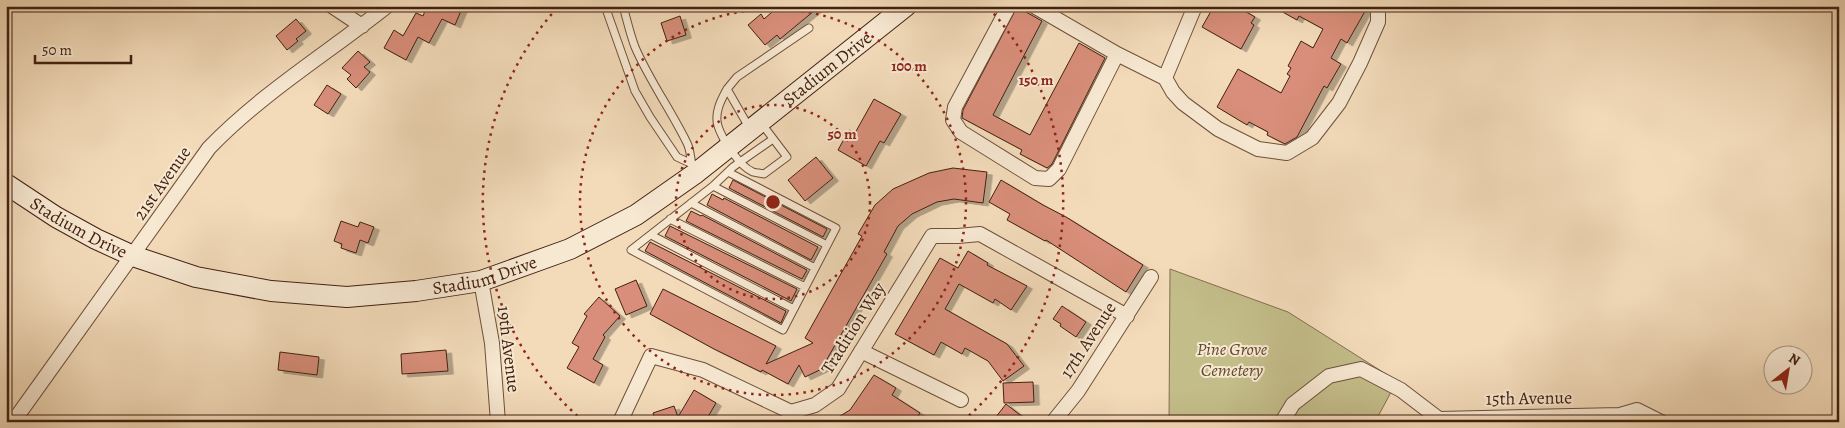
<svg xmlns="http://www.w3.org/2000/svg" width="1845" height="428" font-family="Alegreya,serif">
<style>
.green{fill:#c3bd8a;stroke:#826f4d}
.building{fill:#d88e7a;stroke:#412110;filter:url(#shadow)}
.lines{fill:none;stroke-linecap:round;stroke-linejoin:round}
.lane-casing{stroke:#6e503a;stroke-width:9}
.street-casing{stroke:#6e503a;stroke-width:16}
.secondary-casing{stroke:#412110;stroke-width:22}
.lane{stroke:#f7e8d2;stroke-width:7}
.street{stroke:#f7e8d2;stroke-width:14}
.secondary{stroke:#f7e8d2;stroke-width:20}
.ring{fill:none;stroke:#8f2418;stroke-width:2.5;stroke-dasharray:2.5 5}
.labels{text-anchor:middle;stroke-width:4;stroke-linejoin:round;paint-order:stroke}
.street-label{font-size:18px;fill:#412110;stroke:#f7e8d2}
.park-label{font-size:18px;font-style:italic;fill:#62482e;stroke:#f7e8d2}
.centre{fill:#8f2418;stroke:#f7e8d2;stroke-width:2.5}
.ring-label{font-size:15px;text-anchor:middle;font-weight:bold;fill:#8f2418;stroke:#f7e8d2;stroke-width:4;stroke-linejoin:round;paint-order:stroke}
</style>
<defs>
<filter id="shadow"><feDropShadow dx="5.5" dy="3" stdDeviation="0" flood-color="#0004"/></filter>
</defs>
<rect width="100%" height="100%" fill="#f3dbba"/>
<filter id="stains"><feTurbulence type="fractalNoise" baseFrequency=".004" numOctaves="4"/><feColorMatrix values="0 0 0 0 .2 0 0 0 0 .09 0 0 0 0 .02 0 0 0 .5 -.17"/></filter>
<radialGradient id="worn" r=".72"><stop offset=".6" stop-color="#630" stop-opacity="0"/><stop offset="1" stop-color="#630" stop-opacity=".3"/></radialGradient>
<!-- green -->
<path class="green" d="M1170 269 1288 312 1397 381 1375 422H1169Z"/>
<!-- building -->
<path class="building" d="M427 6H463L455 25 442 19 429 43 418 37 406 60 384 48 394 30 403 36 416 13 423 16Z
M779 6H820L780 39 777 35 765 45 748 25 761 14 764 19Z
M1214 6H1236L1255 17 1251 23 1254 25 1241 49 1202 27Z
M1272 6H1368L1347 43 1341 39 1331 58 1341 64 1327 88 1324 86 1297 137 1285 144 1267 135 1268 132 1249 122 1247 125 1217 107 1238 69 1281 93 1290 76 1287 74 1291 68 1288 66 1301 41 1313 48 1323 29 1299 16 1297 20Z
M1017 7 1042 21 993 115 1030 135 1079 43 1105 58 1052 164 1047 168 1020 154 1022 150 962 118 963 110Z
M680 16 686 35 667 41 661 23Z
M296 19 306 31 296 39 298 41 287 50 276 36Z
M358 51 370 62 364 67 370 72 356 88 347 79 351 75 342 68Z
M327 85 341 94 328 114 314 105Z
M874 99 901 114 884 143 880 141 866 166 838 150 849 130 855 133Z
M816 157 833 178 805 201 788 180Z
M953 168 987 172 983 203 954 199 937 202 912 214 898 226 884 252 887 254 826 361 828 366 805 377 799 365 788 384 762 370 761 372 714 349 650 314 663 289 776 346 766 364 813 343 805 338 862 236 858 234 875 205 893 189 929 173Z
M733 180 827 229 823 237 729 188Z
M1001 180 1043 205 1066 217 1143 265 1126 292 1046 240 1045 241 1007 220 1010 214 989 202Z
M712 194 723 200 724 198 818 247 811 260 707 205Z
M691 211 701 216 702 215 807 270 802 279 686 221Z
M341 221 358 227 360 222 374 227 368 243 360 240 356 253 341 248 342 244 334 241Z
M670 226 797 289 791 301 665 236Z
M650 242 786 311 781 323 645 251Z
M968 251 988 263 987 265 1027 286 1011 310 995 299 993 303 959 284 945 309 1007 344 1024 366 1003 381 988 361 965 348 962 354 941 342 934 355 895 334 940 258 958 268Z
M636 280 647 306 626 315 615 289Z
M599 297 620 316 603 335 605 337 593 359 603 365 594 383 567 368 579 347 572 343 587 316 584 314Z
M1062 306 1086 322 1076 337 1060 326 1061 324 1053 319Z
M446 350 448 371 402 374 401 354Z
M280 352 319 357 317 375 278 370Z
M874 375 896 388 892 395 920 413 914 422H830L850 410Z
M1033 382 1034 402 1004 403 1003 383Z
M694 390 716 403 705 422H656L653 413 674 406 678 417Z
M1006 404 1029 422H992Z"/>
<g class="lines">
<defs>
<path id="lane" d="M605 6 635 91 650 117 677 157 690 163
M623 6C627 20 630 34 635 47 649 80 671 110 687 143 692 153 689 161 695 171
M727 89C721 100 714 113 718 126 722 139 740 167 753 172 756 173 761 173 764 174L787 157 762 124
M750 129 727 89 737 77 809 28
M728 172 836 228 783 330 631 250 713 186 733 167 773 139
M713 186 827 245
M691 203 815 268
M670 219 805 287
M651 235 794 309"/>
<path id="street" d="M332 6 362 26
M1009 6 955 107 953 120 961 132 1035 178 1049 179 1059 169 1117 54
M1034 6 1117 54 1165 78
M1195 6 1165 78 1173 92 1183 103 1218 129 1258 149 1287 153 1312 138 1339 103 1360 63 1378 22V6
M481 281 492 343 498 422
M861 351 961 400
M1439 419 1620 415
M13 422 209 148C262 93 328 53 387 6
M620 422 651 356 703 370 791 412 815 405 838 389 932 236H958L980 234 1127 316
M1053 422 1078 391 1151 277
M1282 422 1293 404 1329 376 1361 369 1401 390 1443 422
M1617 422 1620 415 1637 410 1661 422"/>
<g id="secondary">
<path id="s1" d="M6 184 56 217 96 239 133 256 196 277 271 291 347 297 416 291 481 281 570 249 636 215 696 173 906 6"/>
</g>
</defs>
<!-- lane casing -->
<use href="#lane" class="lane-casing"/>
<!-- street casing -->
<use href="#street" class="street-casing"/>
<!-- secondary casing -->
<use href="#secondary" class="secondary-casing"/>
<!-- lane -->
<use href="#lane" class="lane"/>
<!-- street -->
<use href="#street" class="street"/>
<!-- secondary -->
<use href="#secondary" class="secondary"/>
</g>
<!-- distance rings -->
<g class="ring">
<circle cx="773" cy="202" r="97"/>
<circle cx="773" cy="202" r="193"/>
<path d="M583 421A290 290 0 0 1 557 8M989 8A290 290 0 0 1 963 421"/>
</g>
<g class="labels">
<!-- street labels -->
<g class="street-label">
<text dy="6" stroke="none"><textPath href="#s1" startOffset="910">Stadium Drive</textPath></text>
<text transform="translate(162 183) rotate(-55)" y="6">21st Avenue</text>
<text dy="6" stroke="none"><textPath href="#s1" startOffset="85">Stadium Drive</textPath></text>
<text dy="6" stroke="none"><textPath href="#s1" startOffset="505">Stadium Drive</textPath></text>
<text transform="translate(853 328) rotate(-58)" y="6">Tradition Way</text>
<text transform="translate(1088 340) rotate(-57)" y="6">17th Avenue</text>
<text transform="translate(509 349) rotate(83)" y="6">19th Avenue</text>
<text transform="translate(1529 398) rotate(-1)" y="6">15th Avenue</text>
</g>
<!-- park labels -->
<g class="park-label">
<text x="1232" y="355">Pine Grove<tspan x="1232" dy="21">Cemetery</tspan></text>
</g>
</g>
<circle cx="773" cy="202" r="8" class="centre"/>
<g class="ring-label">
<text x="909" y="71">100 m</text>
<text x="1036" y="85">150 m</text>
<text x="842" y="139">50 m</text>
</g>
<!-- margin -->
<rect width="1845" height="428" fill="none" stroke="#f3dbba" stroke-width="25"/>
<rect x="8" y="8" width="1830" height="413" fill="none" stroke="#412110" stroke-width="2.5"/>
<rect x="12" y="12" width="1820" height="403" fill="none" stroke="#412110"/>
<!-- north arrow -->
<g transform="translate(1788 370) rotate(31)"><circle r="24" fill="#f7e8d2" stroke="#ae9884"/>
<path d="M0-4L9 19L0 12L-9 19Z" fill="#8f2418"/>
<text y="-8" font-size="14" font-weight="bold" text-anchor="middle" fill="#412110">N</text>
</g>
<!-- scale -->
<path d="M35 55v8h96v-8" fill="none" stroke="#412110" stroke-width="2.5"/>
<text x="42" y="55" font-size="15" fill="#412110" stroke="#f7e8d2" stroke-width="4" paint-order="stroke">50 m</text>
<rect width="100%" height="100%" filter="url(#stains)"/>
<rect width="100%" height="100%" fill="url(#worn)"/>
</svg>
